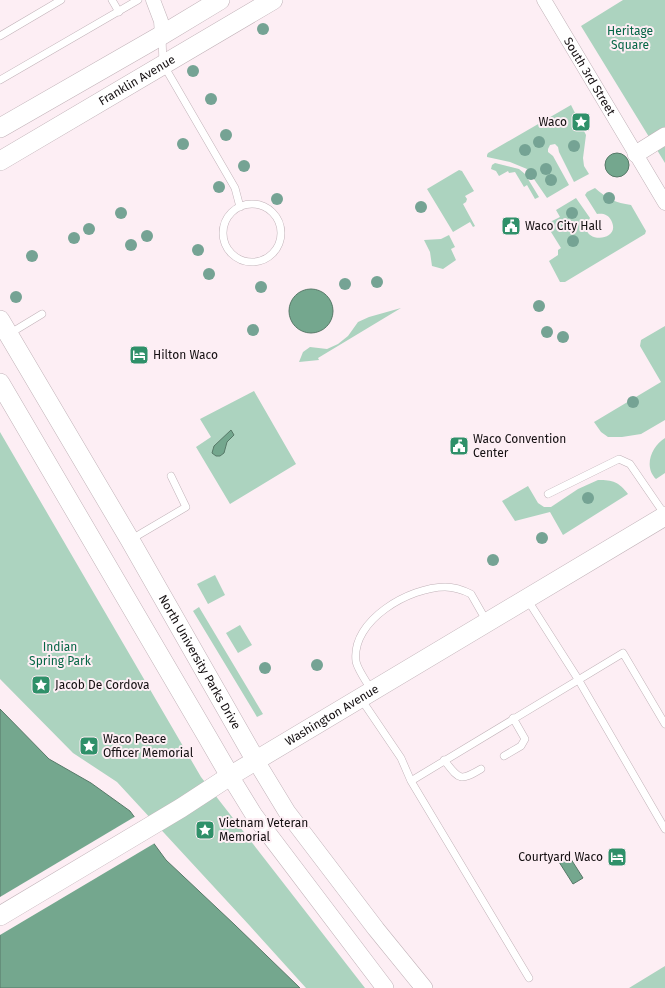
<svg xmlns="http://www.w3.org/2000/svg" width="665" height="988" font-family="'Fira Sans',sans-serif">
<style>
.green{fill:#acd3bf}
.water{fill:#74a78e;stroke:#577968}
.pier{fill:#fdeef4}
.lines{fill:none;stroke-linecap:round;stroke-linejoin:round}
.service-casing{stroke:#c1b2b8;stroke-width:8}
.minor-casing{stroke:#c1b2b8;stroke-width:15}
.tertiary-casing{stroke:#c1b2b8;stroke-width:18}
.secondary-casing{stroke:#c1b2b8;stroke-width:20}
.service{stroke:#fff;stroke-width:7}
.minor{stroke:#fff;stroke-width:14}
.tertiary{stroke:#fff;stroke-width:17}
.secondary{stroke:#fff;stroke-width:19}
.tree{fill:#75a394}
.labels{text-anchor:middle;stroke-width:4;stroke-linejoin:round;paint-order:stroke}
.park-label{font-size:12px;fill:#066646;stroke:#fdeef4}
.street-label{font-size:12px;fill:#140f11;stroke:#fdeef4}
.poi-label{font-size:12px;fill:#140f11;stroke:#fdeef4;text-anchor:start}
</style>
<rect width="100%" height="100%" fill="#fdeef4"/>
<!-- green -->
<path class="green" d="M623 0H665V163L581 26Z
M571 105 586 135 583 158 584 166 589 174 574 182 559 152 558 147 555 144 550 145 548 149V152L553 156 569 185 547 198 527 169 510 162 487 157V155L488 153Z
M495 163 519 169 525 174 539 197 535 199 527 185 524 187 515 172 509 173 508 171 499 176 496 171 491 169 492 165Z
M459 170 462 171 474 191 465 196 467 199 466 202 463 204 475 226 473 227 470 222 453 232 427 189Z
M595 188C606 198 616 203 631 205L646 231 645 234 565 282H560L549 261 558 255V250L561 248 546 224 560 217 556 210 576 198 590 218C573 244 624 244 611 220 608 214 602 213 597 214L585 195 587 192Z
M449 235 455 247 451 249 456 260 443 269 432 266 430 252 424 240 441 239Z
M401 308 318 358 319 360 299 362 303 352 310 347 327 349 338 344 348 336 358 322 369 317Z
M665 326V420L641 434 622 437H608L601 432 594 422 661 382 640 346 641 340Z
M254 391 296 464 230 504 196 447 211 437 200 419Z
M0 432 201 777 365 988H306L250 926 117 782 73 753 0 679Z
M665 438V473L656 479C643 466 652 446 665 438Z
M598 480C613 480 619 482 628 494L563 535 550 512 515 521 502 501 528 486 538 503 544 507H551L578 489Z
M215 575 225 595 208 604 197 584Z
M199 607 263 714 257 717 193 611Z
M240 625 252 645 238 653 226 633Z
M665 966V988H629Z"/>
<!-- water -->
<path class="water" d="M605 165a12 12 0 1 1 24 0a12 12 0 1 1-24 0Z
M289 311a22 22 0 1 1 44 0a22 22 0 1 1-44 0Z
M231 430 234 435 227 442 224 453 220 456H216L212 453 214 446Z
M0 709 49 759 91 783 130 811 166 860 235 925 300 988H0Z
M569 856 583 878 573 884 559 862Z"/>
<!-- pier -->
<path class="pier" d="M136 816 155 843 0 935V897Z"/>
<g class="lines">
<defs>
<path id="service" d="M112 0 119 12
M0 36 61 0
M162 37 163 64 235 188 240 207
M0 80 138 0
M223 233a29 29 0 1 1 58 0a29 29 0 1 1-58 0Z
M9 334 42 314
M548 494 619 459 630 464 665 515
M130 540 186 507 171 476
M527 599 578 679 665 829
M372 691C368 684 357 669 356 661 351 620 410 587 445 587 454 587 463 590 471 594L487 622
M361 699 401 758 411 781
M504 756 521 746 525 739 513 718
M444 760C459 779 459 782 481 769
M529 978 411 781 623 653 665 724"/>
<g id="minor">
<path d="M153 0 161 21 162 35"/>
<path id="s1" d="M544 0 665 203"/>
</g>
<path id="tertiary" d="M636 154 665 136
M256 761 287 812 376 929 424 988
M230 776 254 815 385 988"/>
<g id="secondary">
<path d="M0 128 162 35 220 0"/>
<path id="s2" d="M0 161 273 0"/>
<path id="s3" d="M0 320 130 540 256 761"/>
<path d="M0 383 208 738 230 776"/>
<path id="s4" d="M0 916 181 808 230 776 665 516"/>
</g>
</defs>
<!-- service casing -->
<use href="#service" class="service-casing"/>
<!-- minor casing -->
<use href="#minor" class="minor-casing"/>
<!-- tertiary casing -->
<use href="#tertiary" class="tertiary-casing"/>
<!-- secondary casing -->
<use href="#secondary" class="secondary-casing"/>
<!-- service -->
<use href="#service" class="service"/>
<!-- minor -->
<use href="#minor" class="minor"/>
<!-- tertiary -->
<use href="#tertiary" class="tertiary"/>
<!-- secondary -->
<use href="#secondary" class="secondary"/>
</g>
<!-- trees -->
<g class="tree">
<circle cx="263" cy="29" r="6"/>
<circle cx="193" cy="71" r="6"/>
<circle cx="211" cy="99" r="6"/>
<circle cx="226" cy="135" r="6"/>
<circle cx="539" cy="142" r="6"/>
<circle cx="183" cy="144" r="6"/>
<circle cx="574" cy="146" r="6"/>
<circle cx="525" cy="150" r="6"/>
<circle cx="244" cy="166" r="6"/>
<circle cx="546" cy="169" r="6"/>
<circle cx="531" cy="174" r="6"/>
<circle cx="551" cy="180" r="6"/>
<circle cx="219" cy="187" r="6"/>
<circle cx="609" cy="198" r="6"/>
<circle cx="277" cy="199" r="6"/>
<circle cx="421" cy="207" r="6"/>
<circle cx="121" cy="213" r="6"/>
<circle cx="572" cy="213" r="6"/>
<circle cx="89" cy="229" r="6"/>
<circle cx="147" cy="236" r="6"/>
<circle cx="74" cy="238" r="6"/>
<circle cx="573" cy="241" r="6"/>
<circle cx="131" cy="245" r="6"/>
<circle cx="198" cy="250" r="6"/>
<circle cx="32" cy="256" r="6"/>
<circle cx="209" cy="274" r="6"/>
<circle cx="377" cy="282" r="6"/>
<circle cx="345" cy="284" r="6"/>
<circle cx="261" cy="287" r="6"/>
<circle cx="16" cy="297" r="6"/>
<circle cx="539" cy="306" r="6"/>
<circle cx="253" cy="330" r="6"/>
<circle cx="547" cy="332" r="6"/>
<circle cx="563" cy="337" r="6"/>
<circle cx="633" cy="402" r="6"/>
<circle cx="588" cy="498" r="6"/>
<circle cx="542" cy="538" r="6"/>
<circle cx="493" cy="560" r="6"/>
<circle cx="317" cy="665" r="6"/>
<circle cx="265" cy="668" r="6"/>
</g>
<!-- icons -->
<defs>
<symbol id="sight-square" viewBox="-11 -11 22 22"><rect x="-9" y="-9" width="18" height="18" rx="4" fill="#2f9069" stroke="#fdeef4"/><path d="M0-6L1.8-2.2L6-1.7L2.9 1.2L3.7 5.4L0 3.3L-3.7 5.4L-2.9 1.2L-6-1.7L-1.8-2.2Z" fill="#fff"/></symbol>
<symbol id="civic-square" viewBox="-11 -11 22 22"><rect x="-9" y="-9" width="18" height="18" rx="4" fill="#2f9069" stroke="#fdeef4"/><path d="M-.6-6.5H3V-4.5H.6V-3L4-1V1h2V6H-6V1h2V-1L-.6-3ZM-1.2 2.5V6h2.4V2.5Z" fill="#fff"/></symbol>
<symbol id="hotel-square" viewBox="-11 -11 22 22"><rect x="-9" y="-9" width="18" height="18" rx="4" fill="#2f9069" stroke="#fdeef4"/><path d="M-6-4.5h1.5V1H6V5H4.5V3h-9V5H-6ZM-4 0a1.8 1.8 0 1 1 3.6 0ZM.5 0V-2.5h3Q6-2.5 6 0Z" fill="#fff"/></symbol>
</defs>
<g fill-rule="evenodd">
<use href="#sight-square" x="570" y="111" width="22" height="22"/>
<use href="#civic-square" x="500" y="215" width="22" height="22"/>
<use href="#hotel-square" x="128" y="344" width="22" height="22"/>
<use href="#civic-square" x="448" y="435" width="22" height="22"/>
<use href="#sight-square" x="30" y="674" width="22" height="22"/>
<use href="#sight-square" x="78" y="735" width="22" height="22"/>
<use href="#sight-square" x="194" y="819" width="22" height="22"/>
<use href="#hotel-square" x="606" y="846" width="22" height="22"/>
</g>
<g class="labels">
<!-- park labels -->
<g class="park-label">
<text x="630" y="35">Heritage<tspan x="630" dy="14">Square</tspan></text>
<text x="60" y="651">Indian<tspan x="60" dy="14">Spring Park</tspan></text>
</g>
<!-- street labels -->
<g class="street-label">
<text dy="4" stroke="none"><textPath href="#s1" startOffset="89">South 3rd Street</textPath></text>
<text dy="4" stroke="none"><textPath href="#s2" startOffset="159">Franklin Avenue</textPath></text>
<text dy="4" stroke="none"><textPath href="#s3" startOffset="396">North University Parks Drive</textPath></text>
<text dy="4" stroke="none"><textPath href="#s4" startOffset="388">Washington Avenue</textPath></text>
</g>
<!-- poi labels -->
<g class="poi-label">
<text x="567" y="126" text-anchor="end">Waco</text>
<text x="525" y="230">Waco City Hall</text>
<text x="153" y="359">Hilton Waco</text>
<text x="473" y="443">Waco Convention<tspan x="473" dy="14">Center</tspan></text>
<text x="55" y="689">Jacob De Cordova</text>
<text x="103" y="743">Waco Peace<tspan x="103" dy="14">Officer Memorial</tspan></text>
<text x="219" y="827">Vietnam Veteran<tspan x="219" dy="14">Memorial</tspan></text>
<text x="603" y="861" text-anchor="end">Courtyard Waco</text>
</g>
</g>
</svg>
